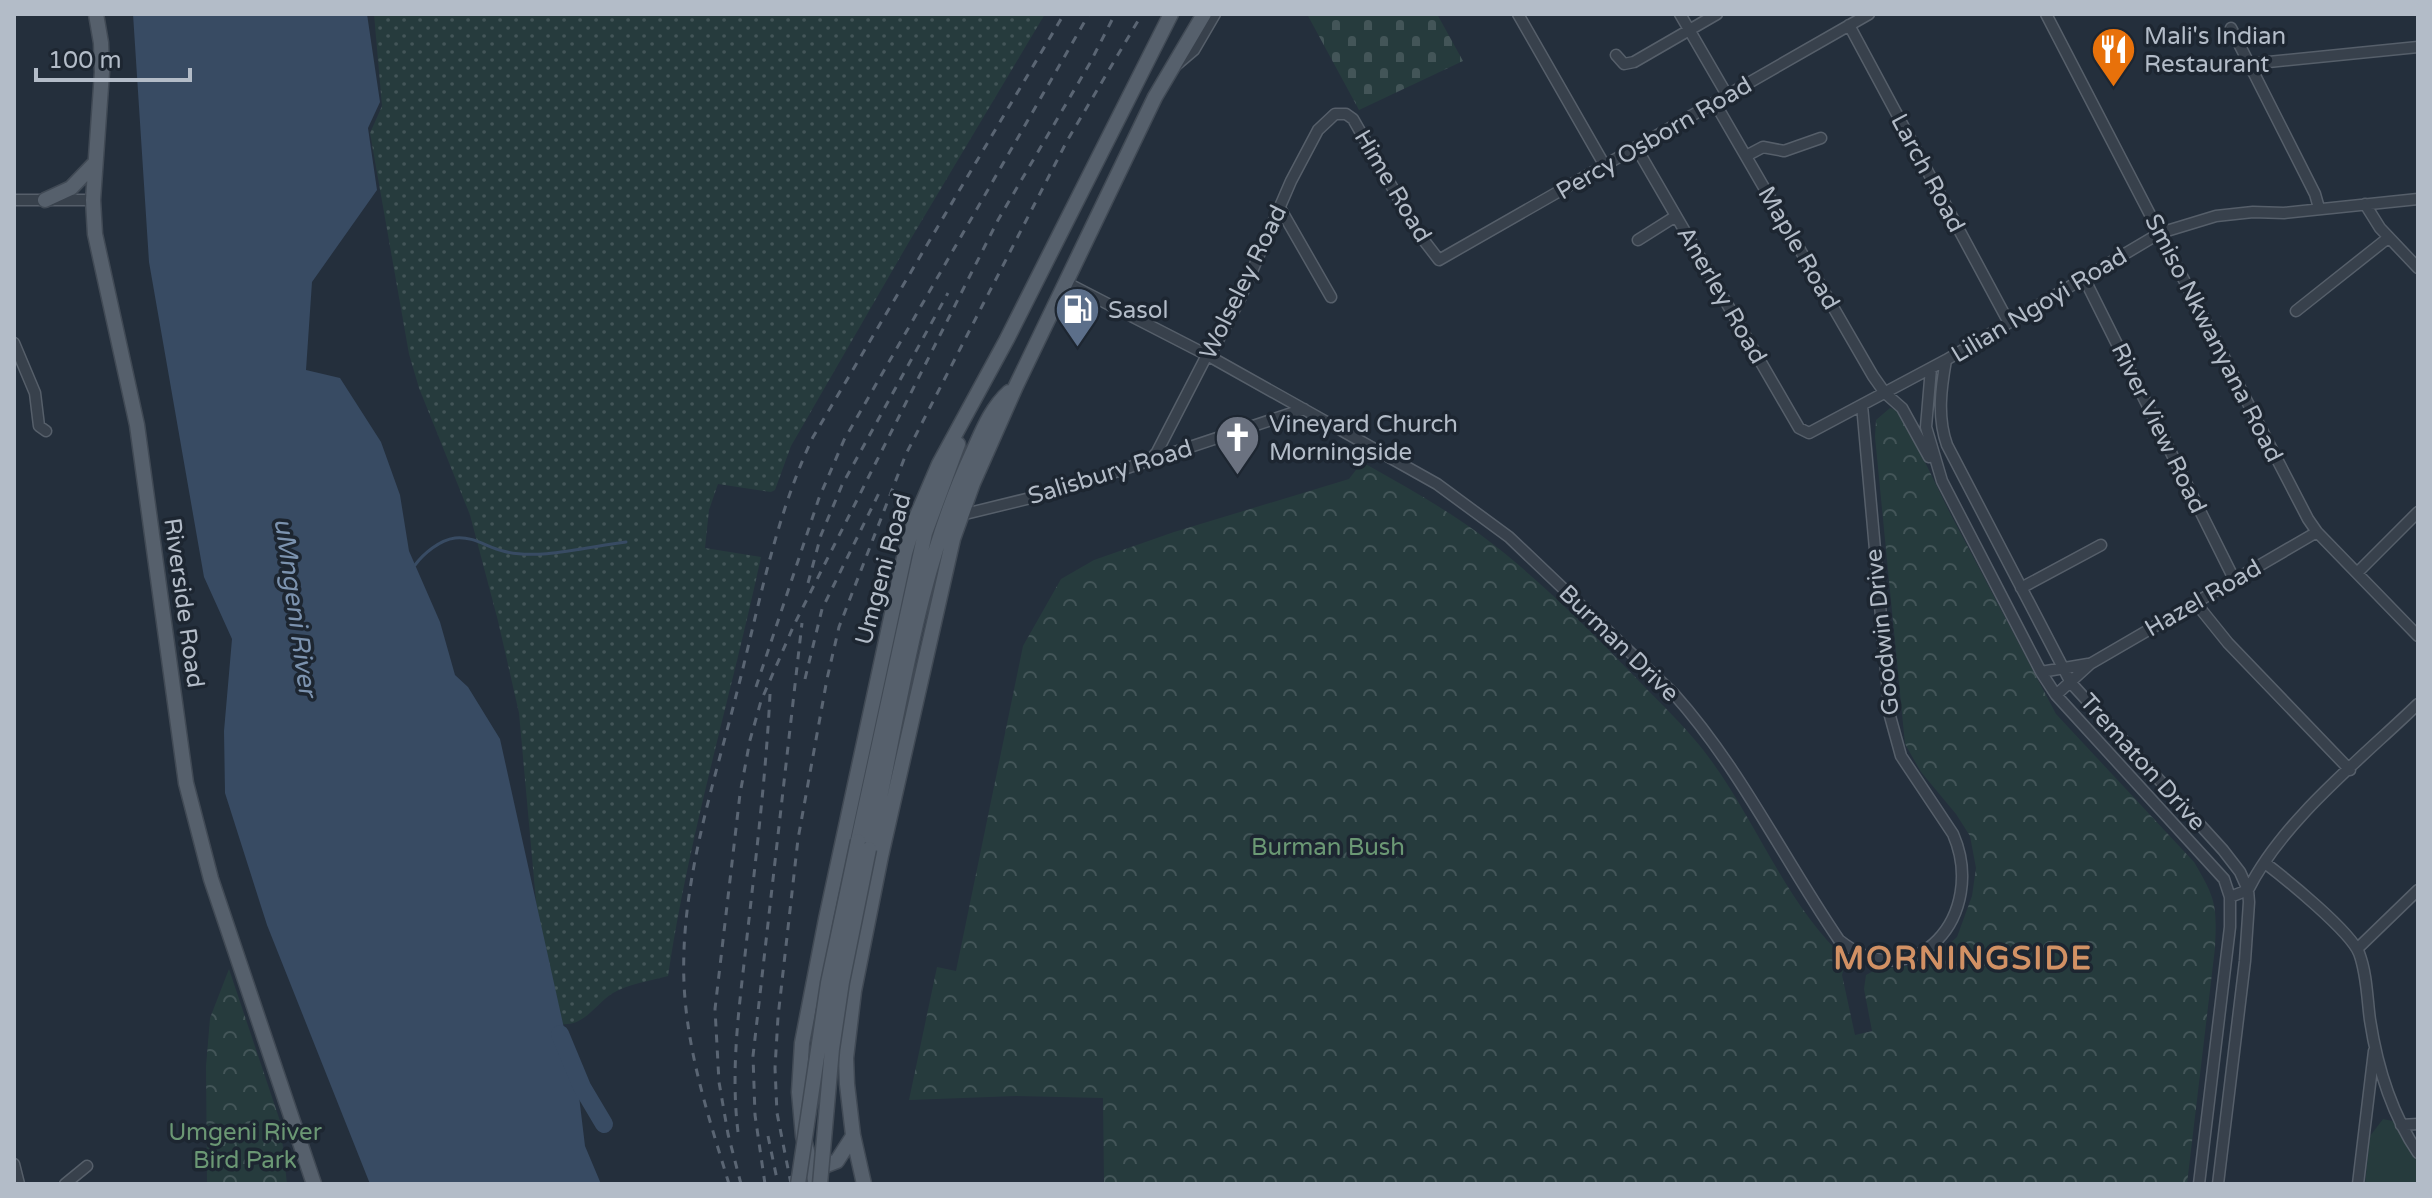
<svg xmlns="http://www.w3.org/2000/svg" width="2432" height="1198" font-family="'Varela Round',sans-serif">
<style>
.grass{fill:url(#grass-dots)}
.cemetery{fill:url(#cemetery-stones)}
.park{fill:url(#park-crowns)}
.pitch{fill:#263b3d}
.water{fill:#384b63}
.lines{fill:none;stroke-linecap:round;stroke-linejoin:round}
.stream{stroke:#384b63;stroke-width:3}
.river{stroke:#384b63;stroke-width:18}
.minor-casing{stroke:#565f6a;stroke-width:13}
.major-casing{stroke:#414a55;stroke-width:17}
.minor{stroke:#38414c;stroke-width:10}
.major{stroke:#56606c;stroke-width:14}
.rail{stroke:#5a6573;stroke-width:3;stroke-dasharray:8 8;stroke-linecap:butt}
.major-bridge-casing{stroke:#414a55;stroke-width:17;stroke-linecap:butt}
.major-bridge{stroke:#56606c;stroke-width:14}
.labels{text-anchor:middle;stroke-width:7;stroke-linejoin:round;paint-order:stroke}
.poi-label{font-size:24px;fill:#b3bcc8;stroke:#1d2631;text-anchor:start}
.street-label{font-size:24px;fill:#b3bcc8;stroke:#1d2631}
.park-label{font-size:24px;fill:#6b9874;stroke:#1d2631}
.water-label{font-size:26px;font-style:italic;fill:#7c93af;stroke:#1d2631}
.district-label{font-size:32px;font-weight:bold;letter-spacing:2px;fill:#d29164;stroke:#1d2631}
</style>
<defs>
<pattern id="grass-dots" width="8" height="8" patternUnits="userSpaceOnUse" patternTransform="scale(2)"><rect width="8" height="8" fill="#263b3d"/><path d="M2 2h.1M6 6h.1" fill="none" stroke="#435558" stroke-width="1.8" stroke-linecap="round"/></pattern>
<pattern id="cemetery-stones" width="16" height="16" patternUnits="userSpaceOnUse" patternTransform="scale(2)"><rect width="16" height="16" fill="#263b3d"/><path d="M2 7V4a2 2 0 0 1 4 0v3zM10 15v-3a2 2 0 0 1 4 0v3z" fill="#435558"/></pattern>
<pattern id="park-crowns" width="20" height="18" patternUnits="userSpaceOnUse" patternTransform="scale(2)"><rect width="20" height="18" fill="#263b3d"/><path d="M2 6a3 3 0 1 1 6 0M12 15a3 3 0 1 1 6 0" fill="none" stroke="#435558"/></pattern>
</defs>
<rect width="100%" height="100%" fill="#242f3c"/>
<!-- grass -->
<path class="grass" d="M374 14H1045L906 247 791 446 775 490 771 492 718 484 709 510 705 548 761 557C731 697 689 834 668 976 650 981 628 984 613 993 595 1004 585 1027 560 1024L542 968 519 713 498 621 470 515 419 388 409 354 370 133 382 106Z"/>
<!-- cemetery -->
<path class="cemetery" d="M1307 14H1437L1463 61 1359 110Z"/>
<!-- park -->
<path class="park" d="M1890 408 1900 411 1949 511 2056 714 2194 862C2216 899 2217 905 2215 948L2187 1184H1104L1103 1098 1016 1096 909 1100 937 967 956 971 1023 646 1061 579 1094 560 1174 532 1349 479 1362 462C1403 485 1444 508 1481 535 1536 576 1589 629 1637 679 1662 705 1689 730 1710 759 1756 821 1789 909 1846 959L1842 975 1855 1035 1872 1031 1864 989 1866 975 1877 969 1927 964 1957 937 1972 896 1976 868 1970 836 1956 814 1921 772 1905 744 1875 437 1876 420Z
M229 969 280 1121 287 1184H207L206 1066 210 1018Z"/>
<!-- pitch -->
<path class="pitch" d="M2383 1119C2420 1124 2418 1155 2418 1184H2365L2370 1136Z"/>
<!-- water -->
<path class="water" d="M133 14H367L380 102 368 128 377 190 312 282 306 370 340 378 381 442 400 495 409 551 440 622 455 675 468 687 500 739 579 1096 585 1146 601 1184H370L267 925 225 793 224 731 232 639 204 577 149 262Z"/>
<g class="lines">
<!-- stream -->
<path class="stream" d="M415 565C424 553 440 540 455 538 474 536 486 547 503 551 537 561 591 546 626 542"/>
<!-- river -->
<path class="river" d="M560 1034 582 1087 604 1124"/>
<defs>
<path id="minor" d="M1518 14 1605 166
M1680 14 1727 95
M2046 14 2308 519 2317 532 2418 636
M1849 25 2008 321
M2231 28 2315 194 2319 208
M1616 55 1624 64 1634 62 1717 14
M2249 64 2418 47
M1174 67 1194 50 1215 14
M1715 103 1873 376 1885 393 1902 408 1929 457
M1636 147 1799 428 1809 433 1946 360 2160 233 2216 216 2253 212 2284 213 2418 199
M1746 156 1763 147 1784 151 1821 138
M14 200H93
M2365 204 2380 228 2418 268
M1280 208 1331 297
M1638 240 1676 216
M2084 278 2234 579
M1067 283 1207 355 1437 484 1509 537 1674 694C1740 768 1783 858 1839 940 1915 1001 1988 914 1953 834L1901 756 1890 716 1862 405
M2296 311 2388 238
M14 343 35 393 39 426 46 431
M1946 360C1941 388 1937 417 1947 445L2071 683 2223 850 2240 872 2248 890 2249 902 2245 961 2218 1184
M1931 368 1926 427 1942 481 2041 672 2056 695 2224 879 2230 897V927L2199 1184
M1148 462 1157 452 1207 355 1215 346 1240 299 1291 181 1318 130 1335 114H1346L1353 119 1419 234 1439 260 1869 14
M961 515 1055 492 1304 409
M2357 573 2418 512
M2021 588 2101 545
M2195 602 2228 643 2350 770
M2041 672 2088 664
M2056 695 2090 664 2317 532
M2265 863C2286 879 2350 931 2359 953 2367 974 2367 998 2370 1020 2377 1066 2392 1114 2418 1153
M2230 897 2248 890C2283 820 2362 758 2418 704
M2357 949 2418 890
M2401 1125 2418 1124
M14 1164 19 1184
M65 1184 87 1166
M2358 1184 2374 1051"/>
<path id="major" d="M96 14 101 43 102 72 93 200 95 234 137 425 186 783 211 879 314 1184
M45 200 71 188 95 163
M858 841 925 533 958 444
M869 849C899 717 915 577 972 454 982 432 991 408 1009 392
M811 1171 837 1161 853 1136
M816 1184 803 1136 799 1092 802 1043 826 919 875 692 905 553 915 520 939 464 1007 339 1171 14
M864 1184 853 1135 847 1084 846 1058 854 991 881 856 953 539 973 483 1016 386 1155 97 1204 14"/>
</defs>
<!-- minor casing -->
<use href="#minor" class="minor-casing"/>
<!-- major casing -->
<use href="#major" class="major-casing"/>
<!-- minor -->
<use href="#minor" class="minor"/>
<!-- major -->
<use href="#major" class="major"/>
<!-- rail -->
<path class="rail" d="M808 583 821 535 842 485 948 293
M805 679 822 609 880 491
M756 687 819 498 844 440 1089 14
M738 1132C730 1066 740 1002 747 937 756 856 766 775 770 694
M768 1136 778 1184
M729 1184C709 1118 687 1053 684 983 680 885 713 787 737 692 759 606 775 517 813 437L1064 14
M741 1184 728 1134 719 1082 715 1009 740 794 750 740 761 701 794 625 998 220 1090 63 1115 14
M765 1184 755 1115 753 1056 802 623
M791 1184 777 1113 775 1068 778 1017 798 839 827 679 839 627 906 454 1067 141 1142 14"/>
<defs>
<path id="major-bridge" d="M798 1184 828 983 858 841
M820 1184 832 1049 842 982 869 849"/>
</defs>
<!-- major-bridge casing -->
<use href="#major-bridge" class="major-bridge-casing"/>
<!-- major-bridge -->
<use href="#major-bridge" class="major-bridge"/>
</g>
<!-- icons -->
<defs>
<symbol id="restaurant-pin" viewBox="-11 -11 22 30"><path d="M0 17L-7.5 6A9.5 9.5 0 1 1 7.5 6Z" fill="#e8710a" stroke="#1d2631"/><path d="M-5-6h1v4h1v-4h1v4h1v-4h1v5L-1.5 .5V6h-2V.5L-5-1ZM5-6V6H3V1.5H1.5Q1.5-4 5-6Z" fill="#fff"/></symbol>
<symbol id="fuel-pin" viewBox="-11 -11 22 30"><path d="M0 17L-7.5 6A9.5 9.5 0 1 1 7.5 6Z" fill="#5c6f8a" stroke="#1d2631"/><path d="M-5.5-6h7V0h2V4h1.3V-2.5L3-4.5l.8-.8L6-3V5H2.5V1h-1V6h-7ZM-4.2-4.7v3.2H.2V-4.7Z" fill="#fff"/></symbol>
<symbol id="church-pin" viewBox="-11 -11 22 30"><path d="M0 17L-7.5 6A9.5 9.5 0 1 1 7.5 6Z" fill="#6b7280" stroke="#1d2631"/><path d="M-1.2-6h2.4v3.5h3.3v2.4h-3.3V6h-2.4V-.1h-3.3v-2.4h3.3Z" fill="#fff"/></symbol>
</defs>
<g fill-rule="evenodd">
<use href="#restaurant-pin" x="2088" y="24" width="51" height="69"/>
<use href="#fuel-pin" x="1052" y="284" width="51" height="69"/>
<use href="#church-pin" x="1212" y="412" width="51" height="69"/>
</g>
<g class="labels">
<!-- poi labels -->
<g class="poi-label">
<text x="2144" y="44">Mali's Indian<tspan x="2144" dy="28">Restaurant</tspan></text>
<text x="1108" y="318">Sasol</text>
<text x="1269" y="432">Vineyard Church<tspan x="1269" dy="28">Morningside</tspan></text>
</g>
<!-- street labels -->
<g class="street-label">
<text transform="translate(1654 138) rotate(-30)" y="8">Percy Osborn Road</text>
<text transform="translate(1928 173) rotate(62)" y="8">Larch Road</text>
<text transform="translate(1393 186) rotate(59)" y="8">Hime Road</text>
<text transform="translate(1799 248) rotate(60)" y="8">Maple Road</text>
<text transform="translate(1243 282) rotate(-64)" y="8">Wolseley Road</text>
<text transform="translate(1722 295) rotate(60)" y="8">Anerley Road</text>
<text transform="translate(2039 305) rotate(-31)" y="8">Lilian Ngoyi Road</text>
<text transform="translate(2214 338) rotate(63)" y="8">Smiso Nkwanyana Road</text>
<text transform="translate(2159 428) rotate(64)" y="8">River View Road</text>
<text transform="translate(1110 472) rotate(-17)" y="8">Salisbury Road</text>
<text transform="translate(883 569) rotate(-75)" y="8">Umgeni Road</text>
<text transform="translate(2203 598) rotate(-30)" y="8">Hazel Road</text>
<text transform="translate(184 603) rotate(82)" y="8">Riverside Road</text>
<text transform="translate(1882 632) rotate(-96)" y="8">Goodwin Drive</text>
<text transform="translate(1619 643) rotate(44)" y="8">Burman Drive</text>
<text transform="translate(2143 762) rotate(48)" y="8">Trematon Drive</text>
</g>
<!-- park labels -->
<g class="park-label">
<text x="1328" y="855">Burman Bush</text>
<text x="245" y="1140">Umgeni River<tspan x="245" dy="28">Bird Park</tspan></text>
</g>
<!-- water labels -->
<g class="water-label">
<text transform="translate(296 607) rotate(82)" y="9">uMngeni River</text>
</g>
<!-- district labels -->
<g class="district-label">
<text x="1963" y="969">MORNINGSIDE</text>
</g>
</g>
<!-- border -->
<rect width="2432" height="1198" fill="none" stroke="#b3bcc8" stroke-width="32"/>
<!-- scale -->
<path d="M36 68v12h154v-12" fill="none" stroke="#b3bcc8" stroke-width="4"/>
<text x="48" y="68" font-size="24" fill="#b3bcc8" stroke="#1d2631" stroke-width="6" paint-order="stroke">100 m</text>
</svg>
